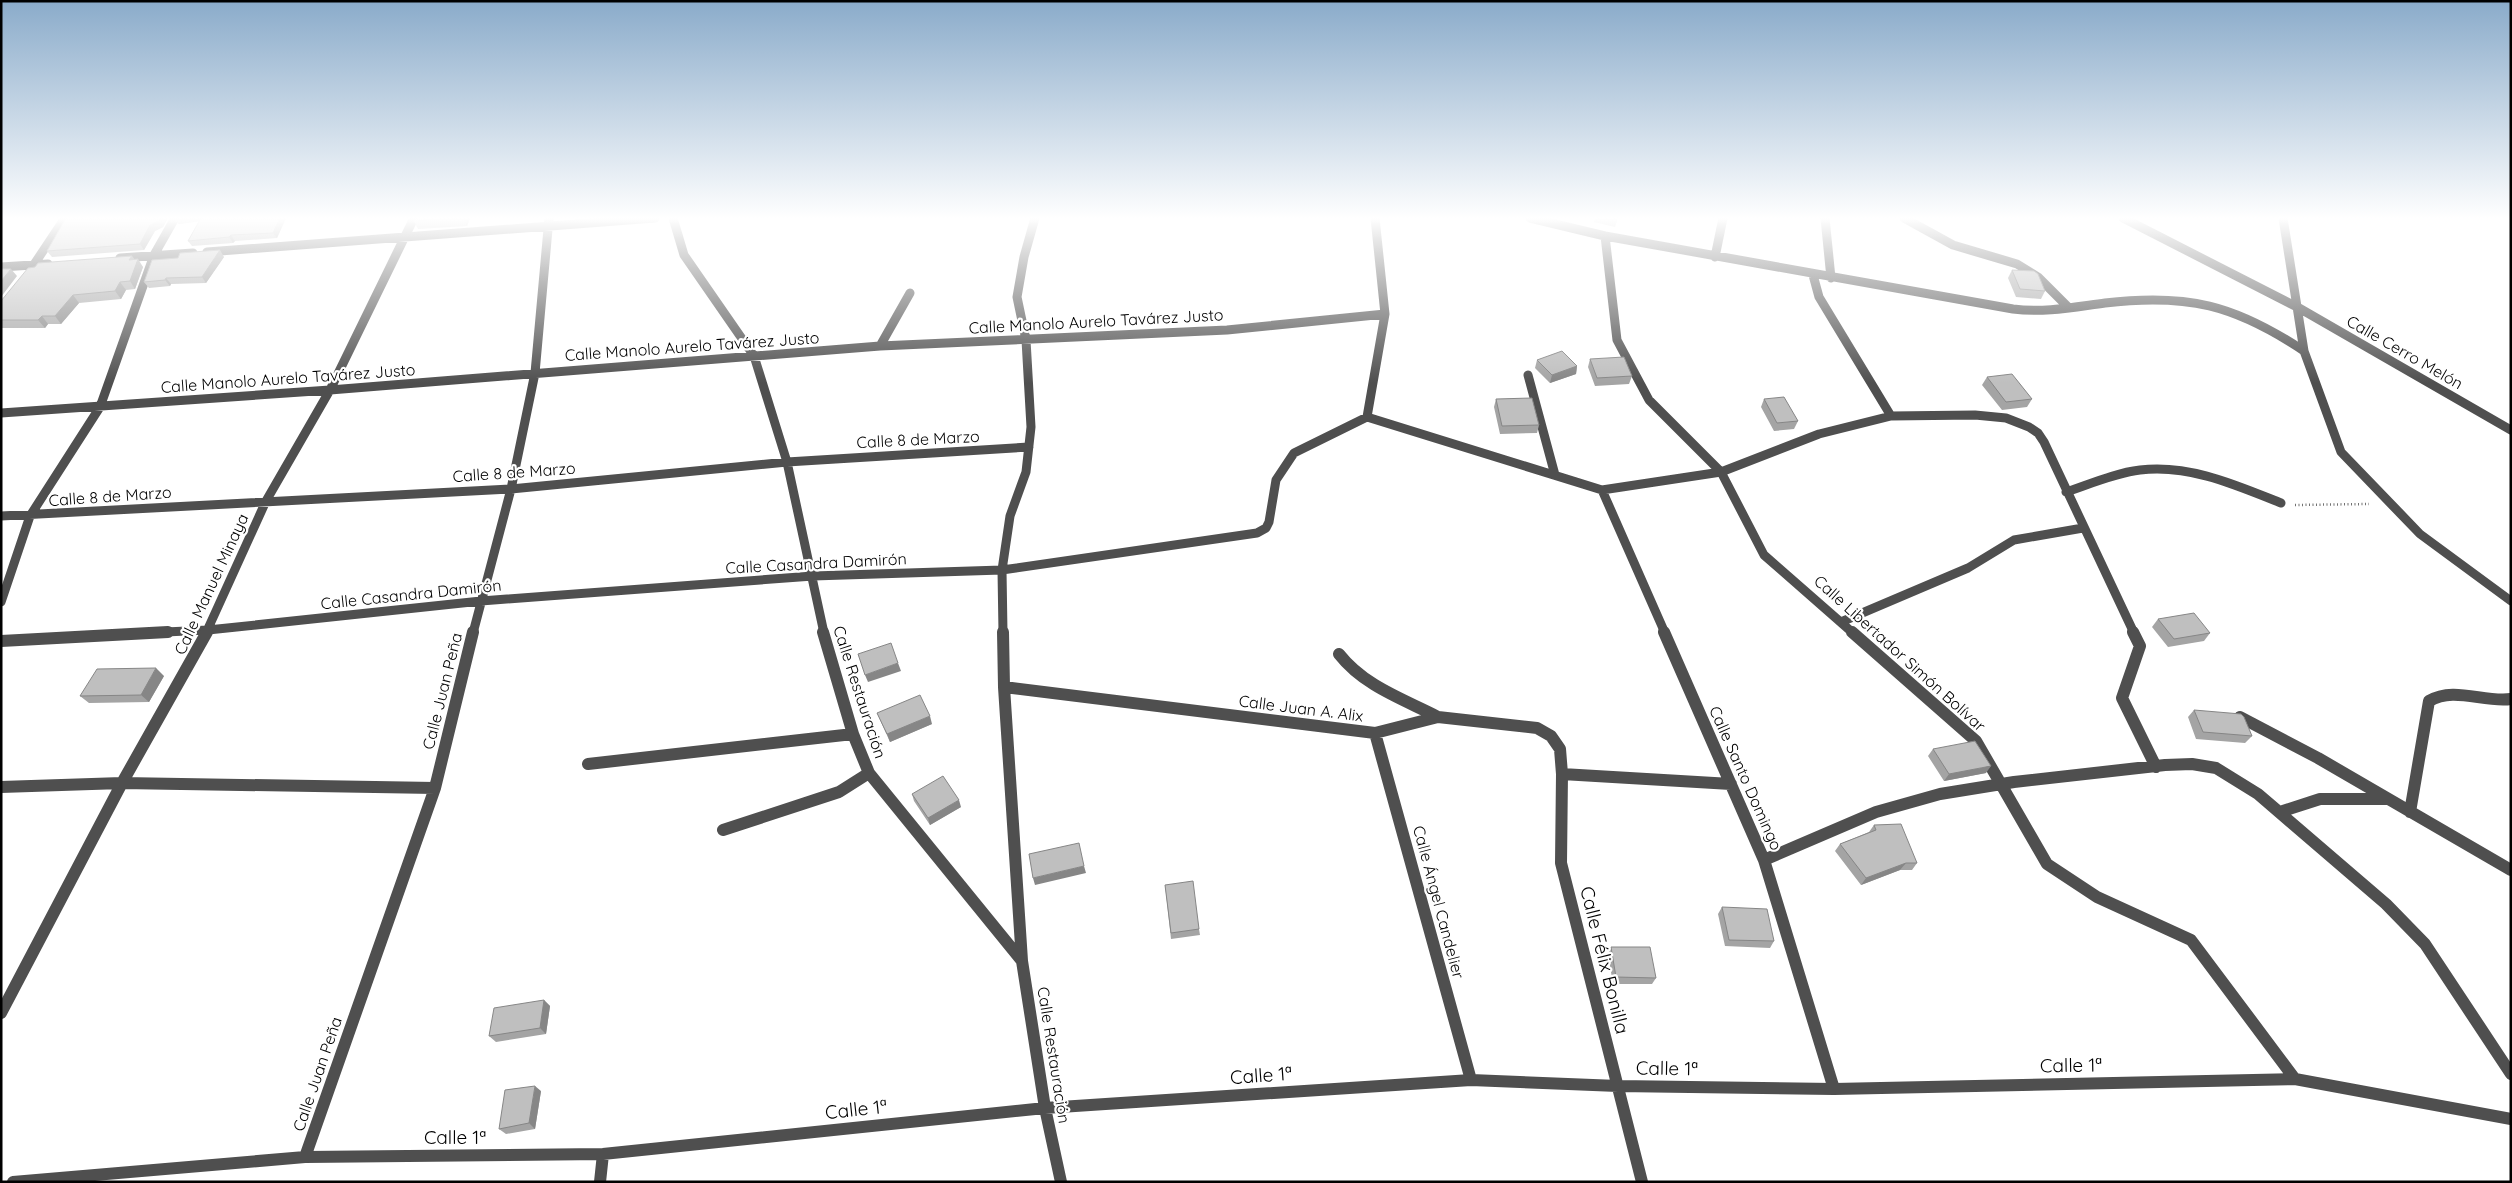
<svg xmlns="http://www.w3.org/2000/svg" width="2512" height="1183" font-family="Quicksand,sans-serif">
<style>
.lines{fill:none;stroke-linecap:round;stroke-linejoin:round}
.path{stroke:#717171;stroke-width:2.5;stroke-dasharray:1 2.5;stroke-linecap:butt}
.minor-far1{stroke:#4f4f4f;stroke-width:9}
.minor{stroke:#4f4f4f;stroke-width:12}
.wall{fill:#a4a4a4}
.shaded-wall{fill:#868686}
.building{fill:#bfbfbf;stroke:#868686}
.labels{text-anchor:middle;stroke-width:4.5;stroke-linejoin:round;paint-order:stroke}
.street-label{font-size:16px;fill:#000;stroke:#fff}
.near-street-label{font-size:19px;fill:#000;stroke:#fff}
</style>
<rect width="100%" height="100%" fill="#fff"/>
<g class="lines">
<!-- path -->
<path class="path" d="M2295 505 2369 504"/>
<!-- minor-far1 -->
<path class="minor-far1" d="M673 218 684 255 754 356 787 462 824 633
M1530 218 1605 236 2013 309C2044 313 2074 307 2105 303 2187 293 2235 305 2304 351
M1825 218 1831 278
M1904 218 1953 245 2017 264 2038 277 2068 307
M2123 218 2299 308 2511 430
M2283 218 2304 351 2341 452 2420 534 2511 601
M1605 236 1617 340 1649 400 1721 472 1764 555 1853 633
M207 252 655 218
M1715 257 1723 218
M120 258 193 253
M1 267 48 264
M31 269 65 218
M1813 275 1819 297 1891 416
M880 346 910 293
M1528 375 1555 475
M1 413 330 390 880 346 1227 330 1385 314
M1367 417 1602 490 1721 472 1819 434 1891 416 1975 415 2006 418 2029 427 2038 433 2044 442 2134 633
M1602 490 1665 633
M2066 492C2090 484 2115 473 2140 470 2189 464 2236 485 2281 503
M1 516 511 489 787 462 1029 447
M1 602 30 516 100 407 154 255 175 218
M1841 622 1968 568 2014 540 2083 528
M144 633 208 630 481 601 813 576 1002 570 1257 533 1266 528 1269 522 1276 480 1294 453 1367 417 1385 314 1375 218
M206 633 266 501 330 390 414 218
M473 633 511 489 535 373 549 218
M1003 633 1002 570 1010 516 1026 472 1031 427 1026 340 1017 297 1024 257 1035 218"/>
<!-- minor -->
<path class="minor" d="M823 632 853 734 869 773 1022 961
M1003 632 1004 687 1022 961 1045 1108 1061 1182
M1664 632 1764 860 1834 1089
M1852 632 1976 741 2047 864 2097 897 2191 940 2295 1079
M2133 632 2140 646 2122 698 2156 767
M1 641 168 632
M1339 654C1364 686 1403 699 1438 717
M1004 687 1375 733 1438 717 1537 728 1551 736 1560 749 1562 774 1561 863 1642 1182
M2240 717 2318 758 2511 870
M1375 733 1471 1080
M588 764 853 734
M1562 774 1731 784
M1 787 122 783 435 788
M2280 812 2320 799H2386
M2410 812 2429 701C2454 686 2484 703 2511 699
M723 830 839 792 869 773
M1764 860 1876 812 1940 794 2014 782 2165 765 2192 764 2216 768 2258 794 2386 904 2425 944 2511 1074
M1 1013 122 783 207 632
M305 1157 435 788 473 632
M13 1182 305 1157 603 1154 1045 1108 1471 1080 1618 1086 1834 1089 2295 1079 2511 1119
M600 1182 603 1154"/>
</g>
<!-- wall -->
<path class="wall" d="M66 218H168L163 227 155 231 144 250 52 257 47 251Z
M286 218 277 238 235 241 233 243 192 246 188 241 199 221 179 224 174 219Z
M416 218H470L467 226 418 229 414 221Z
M1595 218H1618L1615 227 1594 222Z
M224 257 206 283 171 284 170 286 149 288 144 282Z
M135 260 143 267 135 289 126 290 121 299 79 303 61 324H48L45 328H1V301Z
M2012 270 2045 291 2041 299 2016 297 2008 278Z
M1590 359 1632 376 1629 384 1595 386 1588 367Z
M1537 360 1577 366 1576 374 1550 383 1535 368Z
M1987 377 2032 399 2027 407 2002 410 1982 385Z
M1496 399 1539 425 1537 433 1500 434 1494 407Z
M1764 399 1798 421 1794 429 1774 431 1761 407Z
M2158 619 2210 633 2204 641 2168 647 2152 627Z
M164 676 149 702 89 703 80 696Z
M2194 710 2252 736 2245 743 2196 739 2188 717Z
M877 713 932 724 890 742Z
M1933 749 1986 773 1944 781 1928 756Z
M912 794 961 807 930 825 914 801Z
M1874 825 1917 863 1912 870H1900L1861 885 1835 851 1840 844 1869 832Z
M1165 885 1199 929 1200 935 1171 939Z
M1722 907 1774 941 1770 948 1725 946 1718 914Z
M1611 947 1656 978 1652 984H1613L1608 954Z
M544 1000 550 1006 546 1034 496 1042 489 1036Z
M541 1091 535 1129 506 1134 499 1129Z"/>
<!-- shaded-wall -->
<path class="shaded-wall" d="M161 218H168L163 227 155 231 144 250 140 244 150 225Z
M180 218H206L208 220 179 224 174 219Z
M280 218H286L277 238 273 233Z
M463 218H470L467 226Z
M231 235 235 241 233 243 229 237Z
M220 250 224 257 206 283 202 277Z
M132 256 137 262 138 259 143 267 135 289 130 281 129 260Z
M11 269 17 276 1 297V281Z
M166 278 171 284 170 286 165 280Z
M120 282 126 290 121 299 115 291Z
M73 295 79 303 61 324 55 316Z
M42 316 48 324 45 328 38 320Z
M1577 366 1576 374 1550 383 1552 375Z
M898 663 901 671 868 682 865 675Z
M156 668 164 676 149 702 141 695Z
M930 716 932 724 890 742 887 734Z
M1991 766 1986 773 1944 781 1949 774Z
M959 800 961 807 930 825 928 818Z
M1906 863 1900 870 1861 885 1866 878Z
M1084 866 1086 873 1035 885 1033 878Z
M544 1000 550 1006 546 1034 540 1028Z
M535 1086 541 1091 535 1129 529 1123Z"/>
<!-- building -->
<path class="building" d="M66 218H161L159 221 150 225 140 244 47 251Z
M201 218H280L273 233 231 235 229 237 188 241Z
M416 218H463L414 221Z
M220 250 202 277 166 278 165 280 144 282 152 260 178 258 180 253Z
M132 256 129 260 138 259 130 281 120 282 115 291 73 295 55 316H42L38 320H1V301L28 268 35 267 38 263Z
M1 269H11L1 281Z
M2012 270 2034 271 2038 274 2045 291 2020 289Z
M1562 351 1577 366 1552 375 1537 360Z
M1624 357 1632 376 1597 378 1590 359Z
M2012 374 2032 399 2006 402 1987 377Z
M1784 397 1798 421 1777 423 1764 399Z
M1532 398 1539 425 1502 426 1496 399Z
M2194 613 2210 633 2174 639 2158 619Z
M891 643 898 663 865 675 858 654Z
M156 668 141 695 80 696 97 669Z
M920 695 930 716 887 734 877 713Z
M2194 710 2241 714 2244 717 2252 736 2203 732Z
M1975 741 1991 766 1949 774 1933 749Z
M943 776 959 800 928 818 912 794Z
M1901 824 1917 863H1906L1866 878 1840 844 1876 830 1874 825Z
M1079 843 1084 866 1033 878 1029 854Z
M1193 881 1199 929 1171 933 1165 885Z
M1722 907 1767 909 1774 941 1729 940Z
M1611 947H1650L1656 978 1616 977Z
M544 1000 540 1028 489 1036 494 1008Z
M535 1086 529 1123 499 1129 505 1090Z"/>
<!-- sky -->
<linearGradient id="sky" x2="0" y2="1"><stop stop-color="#8aabca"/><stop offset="0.57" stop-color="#fff"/><stop offset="1" stop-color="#fff" stop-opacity="0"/></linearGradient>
<rect width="2512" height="383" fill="url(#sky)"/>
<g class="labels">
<!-- street labels -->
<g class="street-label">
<text transform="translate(1096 321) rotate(-3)" y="6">Calle Manolo Aurelo Tavárez Justo</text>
<text transform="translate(692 346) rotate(-4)" y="6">Calle Manolo Aurelo Tavárez Justo</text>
<text transform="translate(2405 352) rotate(30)" y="6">Calle Cerro Melón</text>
<text transform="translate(288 378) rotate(-4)" y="6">Calle Manolo Aurelo Tavárez Justo</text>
<text transform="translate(918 439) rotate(-3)" y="6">Calle 8 de Marzo</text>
<text transform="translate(514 472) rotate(-4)" y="6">Calle 8 de Marzo</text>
<text transform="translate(110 496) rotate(-4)" y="6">Calle 8 de Marzo</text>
<text transform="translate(816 563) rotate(-3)" y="6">Calle Casandra Damirón</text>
<text transform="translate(211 584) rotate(-65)" y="6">Calle Manuel Minaya</text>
<text transform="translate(411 594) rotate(-6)" y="6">Calle Casandra Damirón</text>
<text transform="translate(1900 653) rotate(42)" y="6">Calle Libertador Simón Bolívar</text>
<text transform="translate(442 691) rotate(-76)" y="6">Calle Juan Peña</text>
<text transform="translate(860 692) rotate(72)" y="6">Calle Restauración</text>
<text transform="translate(1301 708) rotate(7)" y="6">Calle Juan A. Alix</text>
<text transform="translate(1746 778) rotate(66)" y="6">Calle Santo Domingo</text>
<text transform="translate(1439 902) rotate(75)" y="6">Calle Ángel Candelier</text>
<text transform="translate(1054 1055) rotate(81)" y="6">Calle Restauración</text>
<text transform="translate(317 1074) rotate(-71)" y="6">Calle Juan Peña</text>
</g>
<!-- near-street labels -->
<g class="near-street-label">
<text transform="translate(1605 960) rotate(76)" y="7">Calle Félix Bonilla</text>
<text transform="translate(2071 1065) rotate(-1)" y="7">Calle 1ª</text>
<text transform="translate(1667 1068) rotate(1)" y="7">Calle 1ª</text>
<text transform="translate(1261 1075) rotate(-4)" y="7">Calle 1ª</text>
<text transform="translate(856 1109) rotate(-6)" y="7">Calle 1ª</text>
<text x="455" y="1144">Calle 1ª</text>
</g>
</g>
<!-- border -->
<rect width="2512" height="1183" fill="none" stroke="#000000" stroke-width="5"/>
</svg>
